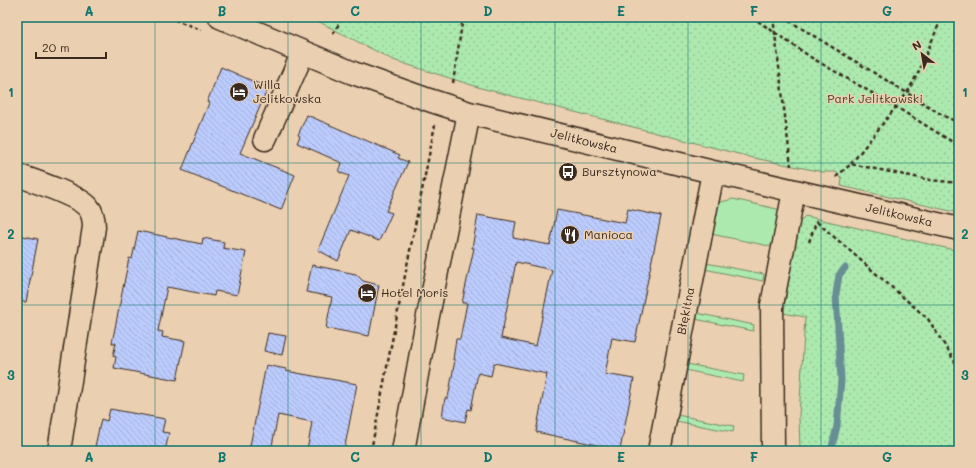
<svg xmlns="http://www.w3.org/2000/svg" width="976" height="468" font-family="Mali,sans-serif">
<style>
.green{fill:#ace9af;stroke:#748a66}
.park{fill:url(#park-dots);stroke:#748a66}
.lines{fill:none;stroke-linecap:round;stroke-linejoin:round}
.stream{stroke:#668e94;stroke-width:7}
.building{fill:url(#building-back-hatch);stroke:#3b2a1e;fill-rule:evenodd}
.minor-casing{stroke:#3b2a1e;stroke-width:25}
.path{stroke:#3b2a1e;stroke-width:2.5;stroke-dasharray:4 3;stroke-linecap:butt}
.minor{stroke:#ead0b1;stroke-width:22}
.grid{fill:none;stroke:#0f766e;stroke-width:1;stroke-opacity:0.55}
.labels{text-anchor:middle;stroke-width:3;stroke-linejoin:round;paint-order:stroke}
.poi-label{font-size:12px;fill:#3b2a1e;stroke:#ead0b1;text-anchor:start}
.park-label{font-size:12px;fill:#463d2c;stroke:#ead0b1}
.street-label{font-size:12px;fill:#3b2a1e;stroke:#ead0b1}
.neatline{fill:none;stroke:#0f766e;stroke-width:1.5}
.grid-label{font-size:13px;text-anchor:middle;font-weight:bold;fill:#0f766e}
</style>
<defs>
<pattern id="park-dots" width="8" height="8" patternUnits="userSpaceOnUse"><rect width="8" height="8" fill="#ace9af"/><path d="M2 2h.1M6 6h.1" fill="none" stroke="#95c896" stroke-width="1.8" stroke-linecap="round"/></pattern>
<pattern id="building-back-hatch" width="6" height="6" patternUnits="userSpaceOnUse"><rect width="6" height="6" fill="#bbcbfc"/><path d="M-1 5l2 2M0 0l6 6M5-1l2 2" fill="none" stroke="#a2aed8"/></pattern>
</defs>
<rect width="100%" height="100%" fill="#ead0b1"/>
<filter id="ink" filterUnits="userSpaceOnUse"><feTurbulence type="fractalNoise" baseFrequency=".025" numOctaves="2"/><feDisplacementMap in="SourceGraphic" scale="8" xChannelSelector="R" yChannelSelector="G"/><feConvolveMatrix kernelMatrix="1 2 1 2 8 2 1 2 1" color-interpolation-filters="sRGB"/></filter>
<g filter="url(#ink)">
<!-- green -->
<path class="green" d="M733 199 781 210 774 247 711 234 717 203Z
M706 263 764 274 763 281 704 269Z
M696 313 754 325 753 331 695 319Z
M687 364 744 375 743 382 685 370Z
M677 415 734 426 733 432 676 421Z"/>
<!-- park -->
<path class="park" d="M310 17H959V213L841 186 842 179 836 172H823L754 158 481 88 393 60Z
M805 216 959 251V451H800L799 416 805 317 783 313 799 223Z"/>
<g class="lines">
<!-- stream -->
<path class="stream" d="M831 451 837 426 841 380 836 294 839 275 845 268"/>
</g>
<!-- building -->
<path class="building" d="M221 67 268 88 240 153 295 175 281 210 182 170 209 103 207 102Z
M307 115 400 155 398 158 408 162 386 211 392 213 379 241 351 230 338 261 318 250 349 176 339 172 342 163 297 143 300 136 298 135Z
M628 209 661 216 635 342 612 338 605 374 634 379 620 450 536 432 547 374 494 363 491 376 478 373 471 410 468 409 465 422 442 417 445 398H448L455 360H453L456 339H460L467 303H462L474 248H472L478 215 516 222 513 238 550 245 557 210 625 223ZM516 262 552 270 536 346 501 338Z
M138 231 202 244 203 238 224 242 223 248 246 252 237 295 215 291 214 296 167 287 158 331 163 332 162 337 185 341 177 380 114 368 116 357 113 356 116 343H112L129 258 132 259Z
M17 235 38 239 26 302 17 301Z
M312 265 356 274 363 281 379 285 369 336 326 328 332 297 306 292Z
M268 333 286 336 282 355 264 351Z
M266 365 286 369V371L357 384 344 451H307L312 422 278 415 271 451H249Z
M110 409 165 419 162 432 169 433 165 451H94L101 419 107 421Z"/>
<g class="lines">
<defs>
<path id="minor" d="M220 17 353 73 429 100 469 113 713 172 959 229
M265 139 303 52
M17 175C34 181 77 195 88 207 93 213 94 219 94 227L59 451
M403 451 425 331 469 113
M659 451 713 172
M773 451 772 305 794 191"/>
</defs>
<!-- minor casing -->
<use href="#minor" class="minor-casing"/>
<!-- path -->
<path class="path" d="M168 17 201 30
M752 17 812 58 896 107 959 146
M773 17 791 166
M783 17 907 93 944 116 959 123
M333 34 343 17
M453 83 463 17
M851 164 907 93 919 71 942 17
M836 177 851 164 930 180 959 183
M817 222 928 319 959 368
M809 242 817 220
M371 451 390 351 435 125"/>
<!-- minor -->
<use href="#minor" class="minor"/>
</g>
</g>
<!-- grid -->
<path class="grid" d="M155 17V451M288 17V451M421 17V451M555 17V451M688 17V451M821 17V451M17 163H959M17 305H959"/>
<!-- icons -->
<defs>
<symbol id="hotel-disc" viewBox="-11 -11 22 22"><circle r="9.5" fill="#3b2a1e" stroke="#ead0b1"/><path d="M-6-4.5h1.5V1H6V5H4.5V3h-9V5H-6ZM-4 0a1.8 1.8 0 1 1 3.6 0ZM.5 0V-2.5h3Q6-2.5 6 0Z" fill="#fff"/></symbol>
<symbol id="bus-disc" viewBox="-11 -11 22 22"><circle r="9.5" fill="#3b2a1e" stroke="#ead0b1"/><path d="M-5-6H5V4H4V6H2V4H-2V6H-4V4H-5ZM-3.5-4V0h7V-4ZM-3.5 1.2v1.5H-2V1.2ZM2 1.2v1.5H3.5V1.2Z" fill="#fff"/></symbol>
<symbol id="restaurant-disc" viewBox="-11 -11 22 22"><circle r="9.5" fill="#3b2a1e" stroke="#ead0b1"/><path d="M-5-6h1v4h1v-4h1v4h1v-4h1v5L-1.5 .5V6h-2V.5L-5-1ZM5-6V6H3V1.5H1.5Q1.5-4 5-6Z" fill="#fff"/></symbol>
</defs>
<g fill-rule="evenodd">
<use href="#hotel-disc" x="228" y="81" width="22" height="22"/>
<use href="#bus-disc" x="557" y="161" width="22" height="22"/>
<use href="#restaurant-disc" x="559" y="224" width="22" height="22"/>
<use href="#hotel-disc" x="356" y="282" width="22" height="22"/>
</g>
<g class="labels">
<!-- poi labels -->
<g class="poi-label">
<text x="253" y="89">Willa<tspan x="253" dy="14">Jelitkowska</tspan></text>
<text x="582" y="176">Bursztynowa</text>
<text x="584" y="239">Manioca</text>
<text x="381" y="297">Hotel Moris</text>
</g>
<!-- park labels -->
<g class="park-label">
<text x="875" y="103">Park Jelitkowski</text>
</g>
<!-- street labels -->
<g class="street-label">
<text transform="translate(584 141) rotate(14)" y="4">Jelitkowska</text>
<text transform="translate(899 215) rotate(13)" y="4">Jelitkowska</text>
<text transform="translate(686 311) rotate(-79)" y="4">Błękitna</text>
</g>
</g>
<!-- margin -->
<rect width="976" height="468" fill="none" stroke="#ead0b1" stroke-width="44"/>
<!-- north arrow -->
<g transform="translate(922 54) rotate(329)" stroke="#ead0b1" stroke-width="3" paint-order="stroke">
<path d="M0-3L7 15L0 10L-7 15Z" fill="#3b2a1e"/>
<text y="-6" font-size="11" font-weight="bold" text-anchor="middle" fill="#3b2a1e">N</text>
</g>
<!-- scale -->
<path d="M36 52v6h70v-6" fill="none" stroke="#3b2a1e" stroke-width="2"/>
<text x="42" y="52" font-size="12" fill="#3b2a1e" stroke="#ead0b1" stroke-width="3" paint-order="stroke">20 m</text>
<rect x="22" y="22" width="932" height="424" class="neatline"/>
<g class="grid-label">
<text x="89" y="16">A</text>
<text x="222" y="16">B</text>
<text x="355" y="16">C</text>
<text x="488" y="16">D</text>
<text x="621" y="16">E</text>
<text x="754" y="16">F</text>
<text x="887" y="16">G</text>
<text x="11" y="97">1</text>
<text x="965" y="97">1</text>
<text x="11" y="239">2</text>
<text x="965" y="239">2</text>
<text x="11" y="380">3</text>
<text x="965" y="380">3</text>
<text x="89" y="462">A</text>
<text x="222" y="462">B</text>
<text x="355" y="462">C</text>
<text x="488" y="462">D</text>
<text x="621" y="462">E</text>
<text x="754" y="462">F</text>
<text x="887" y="462">G</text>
</g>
</svg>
